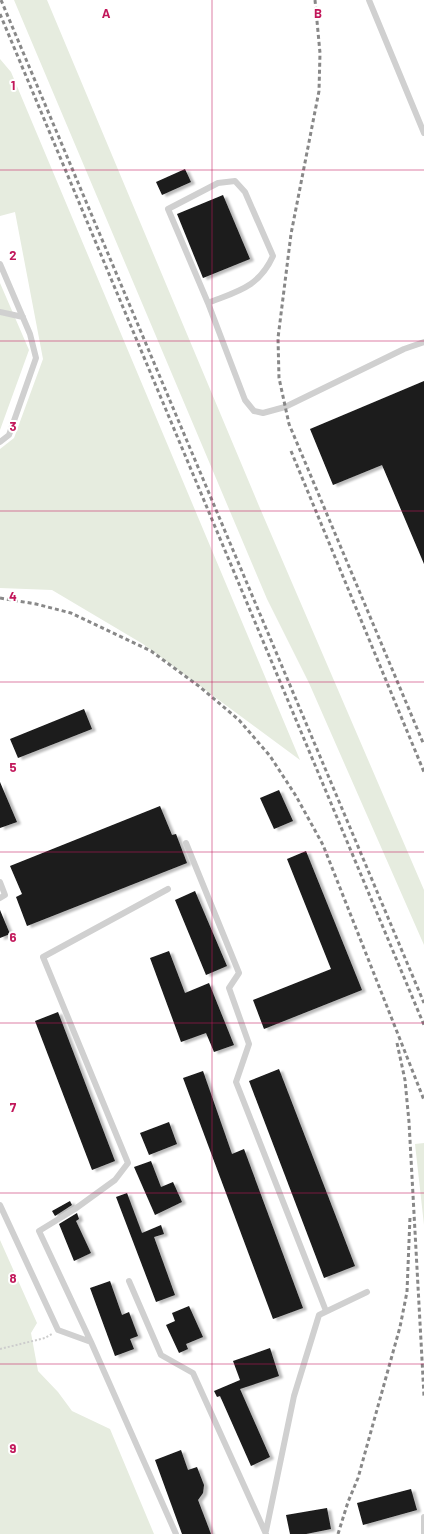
<svg xmlns="http://www.w3.org/2000/svg" width="424" height="1534" font-family="Barlow,sans-serif">
<style>
.green{fill:#e6ecdf}
.building{fill:#1a1a1a;filter:url(#shadow)}
.lines{fill:none;stroke-linecap:round;stroke-linejoin:round}
.path{stroke:#cdcdcd;stroke-width:2;stroke-dasharray:2 2;stroke-linecap:butt}
.lane{stroke:#d0d0d0;stroke-width:6}
.rail{stroke:#888;stroke-width:3;stroke-dasharray:4 3;stroke-linecap:butt}
.grid{fill:none;stroke:#c2185b;stroke-width:1;stroke-opacity:0.55}
.grid-label{font-size:13px;text-anchor:middle;font-weight:bold;fill:#c2185b;stroke:#fff;stroke-width:4;stroke-linejoin:round;paint-order:stroke}
</style>
<defs>
<filter id="shadow"><feDropShadow dx="4" dy="2" stdDeviation="1" flood-color="#0004"/></filter>
</defs>
<rect width="100%" height="100%" fill="#fff"/>
<!-- green -->
<path class="green" d="M14 0H47L259 506 424 890V945L309 683 267 599Z
M0 59 11 72 300 760 143 644 52 590 0 588V449L14 438 43 359 15 212 0 216Z
M0 283 29 350 0 430Z
M424 1143V1225L415 1144Z
M0 1240 37 1323 31 1333 38 1371 58 1392 72 1411 110 1429 154 1534H0Z"/>
<!-- building -->
<path class="building" d="M185 169 191 182 162 195 156 182Z
M223 195 250 259 203 278 177 214Z
M424 381V564L382 465 333 485 310 429Z
M84 709 92 729 18 758 10 739Z
M0 782 17 822 0 828Z
M279 790 293 821 274 829 260 798Z
M160 806 172 835 176 834 187 863 27 926 16 897 22 894 10 866Z
M306 851 362 990 264 1029 253 1000 331 969 287 859Z
M195 891 227 966 206 975 175 900Z
M0 910 10 934 0 938Z
M169 951 185 993 209 983 234 1045 214 1052 206 1033 181 1042 150 958Z
M58 1012 115 1161 92 1170 35 1021Z
M279 1069 355 1266 324 1278 249 1081Z
M203 1071 232 1154 244 1149 303 1308 273 1319 183 1078Z
M169 1122 177 1144 149 1155 140 1133Z
M151 1161 161 1187 173 1182 182 1202 155 1215 134 1167Z
M127 1193 142 1233 161 1225 164 1234 154 1237 175 1295 156 1302 116 1197Z
M70 1201 72 1205 55 1216 52 1211Z
M77 1213 79 1219 76 1221 91 1253 74 1261 59 1224Z
M110 1281 122 1315 129 1312 138 1336 130 1339 134 1349 115 1356 90 1288Z
M189 1306 203 1337 186 1344 188 1349 179 1353 166 1325 175 1321 172 1313Z
M270 1348 279 1376 240 1389 270 1457 251 1466 220 1396 217 1397 214 1391 240 1380 233 1361Z
M181 1450 188 1470 197 1467 204 1485 203 1493 198 1500 211 1534H182L155 1460Z
M411 1489 417 1510 363 1525 357 1503Z
M327 1508 331 1529 306 1534H290L286 1515Z"/>
<g class="lines">
<!-- path -->
<path class="path" d="M0 1349 45 1338 52 1334"/>
<!-- lane -->
<path class="lane" d="M369 0 424 133
M0 264 30 334 36 358 9 435 0 442
M208 303C238 291 259 287 273 256L245 192 235 181 218 183 168 209 208 303 245 400 254 411 263 413 285 407 404 349 424 342
M0 312 23 317
M186 843 239 973 229 988 249 1044 236 1082 326 1311
M0 882 5 895 0 898
M0 1205 58 1330 91 1342 176 1534
M129 1281 161 1355 193 1373 266 1534
M91 1342 39 1231 75 1209 115 1180 128 1163 43 957 168 889
M266 1531 294 1396 319 1315 367 1292
M424 1534V1517"/>
<!-- rail -->
<path class="rail" d="M1 0 424 1003
M315 0 320 53 319 91 291 234 278 338 279 378 289 424 424 745
M0 14 424 1025
M291 451 424 772
M0 598 36 604 71 613 151 651 200 687 239 720 270 756 296 796 323 845 424 1100
M397 1043 405 1080 409 1122 424 1396
M338 1534 348 1502 358 1478 400 1327 407 1292 410 1217"/>
</g>
<!-- grid -->
<path class="grid" d="M212 0V1534M0 170H424M0 341H424M0 511H424M0 682H424M0 852H424M0 1023H424M0 1193H424M0 1364H424"/>
<g class="grid-label">
<text x="106" y="18">A</text>
<text x="318" y="18">B</text>
<text x="13" y="90">1</text>
<text x="13" y="260">2</text>
<text x="13" y="431">3</text>
<text x="13" y="601">4</text>
<text x="13" y="772">5</text>
<text x="13" y="942">6</text>
<text x="13" y="1112">7</text>
<text x="13" y="1283">8</text>
<text x="13" y="1453">9</text>
</g>
</svg>
